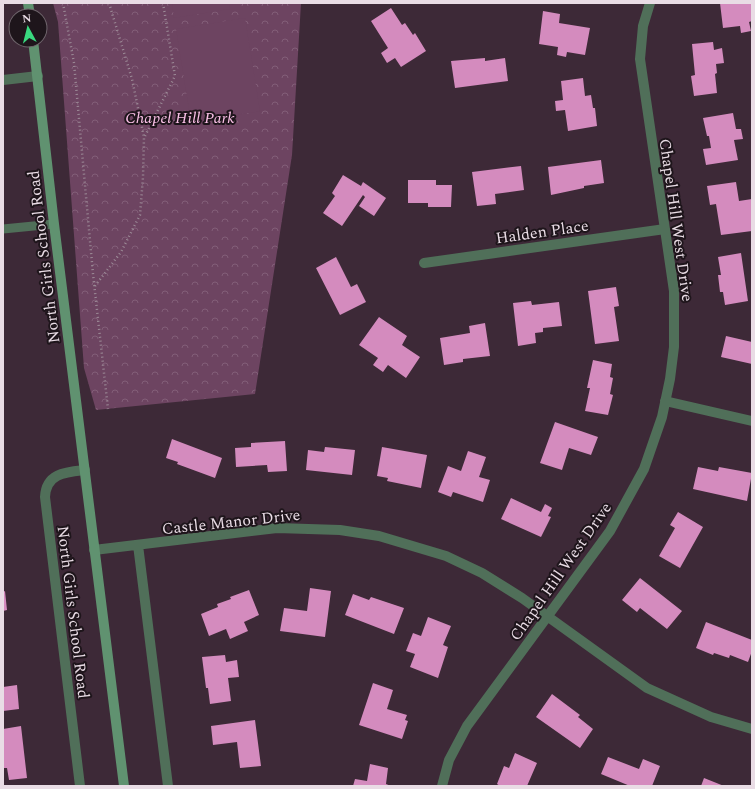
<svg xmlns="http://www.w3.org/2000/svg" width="755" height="789" font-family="Spectral,serif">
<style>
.park{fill:url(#park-crowns)}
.pitch{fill:#6d4461}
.building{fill:#d48bbe}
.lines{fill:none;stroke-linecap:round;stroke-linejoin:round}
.path{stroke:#9c8b97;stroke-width:2.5;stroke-dasharray:1 3;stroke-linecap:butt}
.lane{stroke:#506f59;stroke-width:9}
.street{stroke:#506f59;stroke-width:10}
.secondary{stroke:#609270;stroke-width:10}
.labels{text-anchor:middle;stroke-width:4;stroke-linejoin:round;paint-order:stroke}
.park-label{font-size:16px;font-style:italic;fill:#fac0e7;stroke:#1e151b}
.street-label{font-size:16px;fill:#e9dce5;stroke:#1e151b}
</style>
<defs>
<pattern id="park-crowns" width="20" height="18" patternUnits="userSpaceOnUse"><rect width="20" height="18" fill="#6d4461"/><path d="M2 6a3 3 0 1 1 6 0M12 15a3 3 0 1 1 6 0" fill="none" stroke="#825e78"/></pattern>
</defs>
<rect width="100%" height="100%" fill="#3d2937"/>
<!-- park -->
<path class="park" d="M53 3H301L292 155 255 394 96 410 84 368 58 22Z"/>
<!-- pitch -->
<path class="pitch" d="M172 3H229L230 9 174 18Z
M245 18 260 111 191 122 176 29Z"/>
<!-- building -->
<path class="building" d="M720 3H752V21L749 22 751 31 741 33 740 26 723 28Z
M391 8 402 25 405 23 413 35 415 33 426 51 401 67 395 58 387 63 381 53 388 48 371 21Z
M543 11 560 14 559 23 590 28 585 55 567 52 566 57 557 55 558 47 539 44Z
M713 42 714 50 722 48 724 63 716 64 717 73 715 74 717 93 694 96 691 76 695 75 692 44Z
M485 58V61L505 58 508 81 455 88 451 61Z
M583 78 585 96 591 95 593 108H595L597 126 568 131 565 110 556 111 555 101 563 100 561 81Z
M733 113 736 129H741L743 139 734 140 738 160 706 165 703 149 711 148 709 136H707L703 118Z
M601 160 604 183 584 186V188L551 195 548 167Z
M521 166 524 190 495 194 496 204 477 206 472 172Z
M343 175 361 186 363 182 386 198 374 216 359 206 365 197 363 195 342 226 323 213 335 196 332 193Z
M408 180H436V185H452L451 207H428V203H408Z
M736 182 739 201 752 199V231L721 235 716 204 710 205 707 186Z
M741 253 748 301 725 305 723 292H720L718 275H721L718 257Z
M336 257 351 287 357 284 366 302 340 315 316 268Z
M616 287 619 306 614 307 619 341 595 344 588 291Z
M531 301 532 305 559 302 562 326 543 328V332L535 333 536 343 518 346 513 303Z
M379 317 407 336 402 345 420 357 406 378 388 365 383 372 373 365 378 358 359 345Z
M485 323 490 356 463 359V362L444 365 440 338 470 333 469 326Z
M726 336 752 342V364L721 357Z
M593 360 612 364 610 377 613 378 610 394 613 395 608 415 585 411 590 388H587Z
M555 422 598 437 591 455 569 448 562 470 540 463Z
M172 439 222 458 215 478 177 464 178 462 166 458Z
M285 441 287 471 268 472 267 465 236 467 235 448 251 447V443Z
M325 447 355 450 352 475 306 470 308 450 324 452Z
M382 447 427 455 421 488 387 481 388 478 377 476Z
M468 451 486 457 479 477 490 480 483 502 453 492 451 497 438 492 448 466 461 471Z
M698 467 718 471 719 467 752 473 747 501 693 489Z
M511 498 541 512 545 504 552 508 548 516 551 517 541 537 501 519Z
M678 512 703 527 680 568 659 556 675 528 670 525Z
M640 578 682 611 667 629 640 608 637 612 622 600Z
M310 588 331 591 325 637 280 631 284 608 307 611Z
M249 590 259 615 244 622 248 631 230 639 226 629 209 636 201 614 218 607 217 604 231 599 230 597Z
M5 591 7 610 3 611V592Z
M353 594 369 600 371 597 404 608 394 634 345 615Z
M428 617 451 626 443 645 448 647 438 678 410 667 415 654 406 651 413 633 421 636Z
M706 622 752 640V651L748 662 730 655 729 658 714 653 713 655 696 648Z
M225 655 226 662 237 660 239 677 228 678 231 701 210 704 208 688H206L202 657Z
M373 683 393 690 387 709 407 715 405 720 408 721 402 739 359 725Z
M17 685 19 709 3 711V687Z
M552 694 580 715 578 717 593 729 580 748 536 717Z
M255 720 261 766 240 768 237 742 213 745 211 726Z
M21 726 27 778 9 780 7 768H3V729Z
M515 753 537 763 527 786H500L497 784 504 766 509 768Z
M608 757 639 769 643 759 660 766 652 786H630L601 774Z
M370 764 388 768 386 784 391 786H353L355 779 367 781Z
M704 778 724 786H701Z"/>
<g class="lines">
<!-- path -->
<path class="path" d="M63 3 74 63 93 274 108 409
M145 136 175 76 163 3
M95 286 121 252 140 215 143 177 144 137 132 79 109 3"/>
<!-- lane -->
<path class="lane" d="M3 229 54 224"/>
<!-- street -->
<path class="street" d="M3 80 38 76
M424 263 665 229
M665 401 752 421
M138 545 168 786
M94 550 277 528 340 530 379 536 446 556 482 573 522 598 647 688 711 717 752 729
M80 786 45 497C46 473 66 472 85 470
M442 786 449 760 467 726 610 531 644 469 662 417 670 379 674 347V291L640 59 643 26 650 3"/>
<!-- secondary -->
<path class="secondary" d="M28 3 30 16
M33 40 54 224 124 786"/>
</g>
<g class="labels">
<!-- park labels -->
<g class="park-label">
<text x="180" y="123">Chapel Hill Park</text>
</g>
<!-- street labels -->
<g class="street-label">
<text transform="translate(677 220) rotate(82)" y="6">Chapel Hill West Drive</text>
<text transform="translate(542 231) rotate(-8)" y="6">Halden Place</text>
<text transform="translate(43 257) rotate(-97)" y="6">North Girls School Road</text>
<text transform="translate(231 521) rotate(-6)" y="6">Castle Manor Drive</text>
<text transform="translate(560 571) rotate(-55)" y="6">Chapel Hill West Drive</text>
<text transform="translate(74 612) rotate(83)" y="6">North Girls School Road</text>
</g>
</g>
<!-- border -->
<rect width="755" height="789" fill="none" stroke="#e9dce5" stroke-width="8"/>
<!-- north arrow -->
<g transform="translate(28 28) rotate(353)"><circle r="19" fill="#1e151b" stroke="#6f656c"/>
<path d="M0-3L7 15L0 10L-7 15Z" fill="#39d87f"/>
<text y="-6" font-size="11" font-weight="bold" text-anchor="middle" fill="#e9dce5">N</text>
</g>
</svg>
